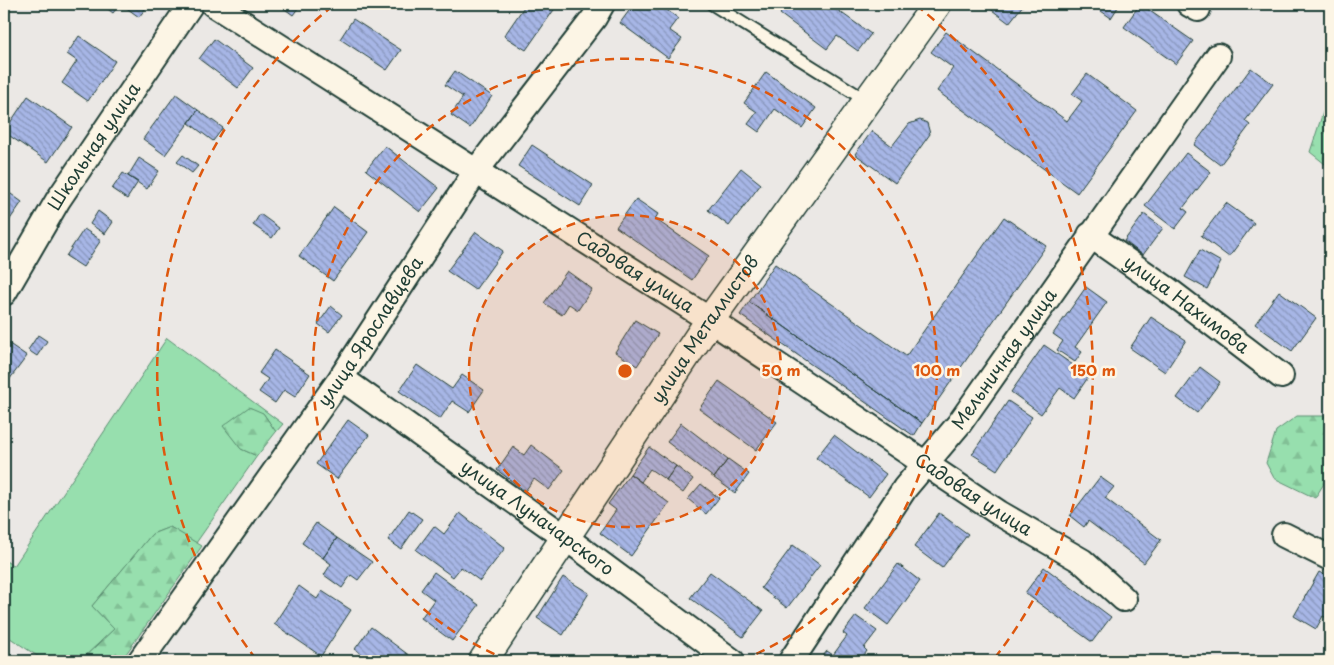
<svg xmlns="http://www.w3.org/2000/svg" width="1334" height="665" font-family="'Playpen Sans',sans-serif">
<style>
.green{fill:#97dfae;stroke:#5b8e71}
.forest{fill:url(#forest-firs);stroke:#5b8e71}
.building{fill:url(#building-back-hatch);stroke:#1f3d34}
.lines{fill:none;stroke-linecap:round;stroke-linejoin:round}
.lane-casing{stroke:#1f3d34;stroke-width:15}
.street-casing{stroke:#1f3d34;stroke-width:28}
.secondary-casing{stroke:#1f3d34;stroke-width:31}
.lane{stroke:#fcf5e5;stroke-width:11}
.street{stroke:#fcf5e5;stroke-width:24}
.secondary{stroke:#fcf5e5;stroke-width:28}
.ring{fill:none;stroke:#de580e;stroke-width:2.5;stroke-dasharray:9 6}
.labels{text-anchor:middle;stroke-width:5;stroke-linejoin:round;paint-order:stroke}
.street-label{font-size:18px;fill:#1f3d34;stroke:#fcf5e5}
.centre{fill:#de580e;stroke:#fcf5e5;stroke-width:2.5}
.ring-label{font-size:15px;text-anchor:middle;font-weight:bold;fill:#de580e;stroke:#fcf5e5;stroke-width:5;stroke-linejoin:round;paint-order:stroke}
</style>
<defs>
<pattern id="forest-firs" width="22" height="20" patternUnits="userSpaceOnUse" patternTransform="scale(1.25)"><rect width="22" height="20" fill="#97dfae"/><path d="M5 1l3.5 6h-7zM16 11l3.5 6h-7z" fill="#82c096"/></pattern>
<pattern id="building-back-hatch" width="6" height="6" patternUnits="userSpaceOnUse" patternTransform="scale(1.25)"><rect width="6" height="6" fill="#a7b6e6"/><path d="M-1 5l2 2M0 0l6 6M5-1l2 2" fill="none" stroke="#8795bb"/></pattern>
</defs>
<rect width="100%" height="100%" fill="#ebe8e5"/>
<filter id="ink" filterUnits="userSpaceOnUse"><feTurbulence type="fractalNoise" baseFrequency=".02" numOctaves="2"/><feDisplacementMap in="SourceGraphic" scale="10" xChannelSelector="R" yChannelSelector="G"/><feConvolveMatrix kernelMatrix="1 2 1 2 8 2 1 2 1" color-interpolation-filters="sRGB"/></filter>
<g filter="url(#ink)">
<!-- green -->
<path class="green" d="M167 338 283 424 276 432 263 413 224 426 241 449 257 456 196 543 170 527 152 534 92 606 114 629 80 661H45L4 634V560L14 566Z"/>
<!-- forest -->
<path class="forest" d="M1330 91V168L1310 152Z
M249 407 263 413 276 432 257 456 241 449 223 426Z
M1297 416H1330V474L1315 498 1274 478 1266 463 1276 431Z
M170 527 202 546 121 661H80L114 629 92 606 152 534Z"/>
<!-- building -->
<path class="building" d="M101 4H120L113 13Z
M121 4H149L139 17Z
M278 4H301L293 15Z
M526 4H558L526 50 504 36Z
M634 4H658L678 18 669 30 682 39 668 58 620 23Z
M788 4H829L871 34 858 51 837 36 827 49 780 14Z
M984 4H1024L1009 23Z
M1091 4H1120L1111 18Z
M1140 4 1193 41 1176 64 1124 27Z
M353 19 401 50 387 70 340 39Z
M946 32 1067 121 1082 101 1072 94 1087 74 1137 111 1077 193 937 91 953 68 931 52Z
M79 36 115 61 88 101 62 83 77 61 67 54Z
M214 39 253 68 238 88 199 59Z
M1251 68 1273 84 1245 121 1250 125 1220 165 1194 145Z
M455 71 492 96 470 128 451 115 463 97 445 85Z
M766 72 816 108 802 128 775 109 759 132 748 124 757 112 744 103Z
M176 94 198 110 165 155 143 139Z
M28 96 72 127 48 162 4 132Z
M198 110 223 128 213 141 189 123Z
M920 120 927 123 930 134 895 183 855 154 872 131 892 146 909 124Z
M532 145 593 185 580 206 518 166Z
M385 146 439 188 420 212 366 170Z
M1186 153 1211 172 1183 208 1188 212 1175 229 1145 206Z
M183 155 198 166 192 173 177 162Z
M139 158 159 171 147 189 128 176Z
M741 168 761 184 729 226 708 210Z
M123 173 138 182 127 199 112 189Z
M4 189 22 202 4 228Z
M636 199 658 214 655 219 709 256 692 280 616 227Z
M1226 203 1254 223 1229 257 1201 236Z
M334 207 368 232 333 281 299 256Z
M98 211 113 222 105 234 90 224Z
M260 214 279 228 272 238 253 225Z
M1144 214 1163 228 1143 255 1124 241Z
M1004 217 1046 246 922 423 749 302 775 264 906 356Z
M84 229 101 240 83 267 66 256Z
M476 232 503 251 475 290 447 271Z
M1200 250 1221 262 1207 289 1185 277Z
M567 271 592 289 578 310 569 304 562 315 544 303Z
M1086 287 1107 302 1075 347 1082 352 1075 362 1057 350 1063 341 1053 334Z
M1279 291 1316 318 1292 351 1255 324Z
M749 302 922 423 914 436 740 315Z
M331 306 342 315 329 332 318 324Z
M1151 317 1186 340 1165 372 1130 348Z
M635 320 658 334 637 366 615 352Z
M38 335 47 341 37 356 28 350Z
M8 343 27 356 6 384 4 383V349Z
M1044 345 1089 376 1074 398 1060 388 1041 414 1011 392Z
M275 350 310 374 295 397 284 390 275 403 259 392 268 379 259 373Z
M417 365 452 389 462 375 484 390 469 412 452 401 440 419 399 391Z
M1200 367 1220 382 1197 413 1177 398Z
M719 381 777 422 756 450 699 409Z
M1008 401 1032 417 997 470 972 454Z
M348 420 369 435 337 479 316 464Z
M681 423 728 459 714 478 667 442Z
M834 435 886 474 869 497 816 458Z
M531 445 564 470 549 490 534 479 525 491 497 470 513 447 524 455Z
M649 447 676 466 666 480 650 469 641 482 630 474Z
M728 459 749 474 735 493 714 478Z
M676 466 693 479 683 493 666 480Z
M630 474 669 503 631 556 600 533 616 510 608 504Z
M1100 477 1114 487 1105 498 1161 540 1144 563 1088 521 1084 527 1070 516Z
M701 484 719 498 706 514 688 499Z
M409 510 422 519 401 549 388 540Z
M460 513 505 548 480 581 461 567 453 577 416 550 434 526 444 534Z
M939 513 968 534 942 568 914 547Z
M316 523 337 538 323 558 302 543Z
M337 538 372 562 358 580 351 575 342 588 324 575 331 564 323 558Z
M793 545 820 565 787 608 761 588Z
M898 564 920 581 888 625 865 608Z
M1044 567 1111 617 1092 642 1025 593Z
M434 572 479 605 452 641 421 618 434 600 421 590Z
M710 572 763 611 743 637 690 598Z
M1319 572 1330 578V620L1323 616 1316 629 1294 616Z
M563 577 589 593 563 635 537 618Z
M299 586 317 599 322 591 351 610 321 656 274 624Z
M856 616 877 631 864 648 867 651 860 661H819L827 651 833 655 847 636 843 633Z
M371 627 414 659 413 661H369L355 649Z"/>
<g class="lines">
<defs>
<path id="lane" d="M712 4 867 101"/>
<g id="street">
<path id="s1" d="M213 4 710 320 999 513 1082 561 1124 599"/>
<path d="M1189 4 1198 9"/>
<path id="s2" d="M1090 235 1167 289 1281 376"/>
<path id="s3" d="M4 293 58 200 191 4"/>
<path id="s4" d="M341 378 566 538 732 661"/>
<path d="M1284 535 1330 558"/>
<path id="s5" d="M140 661 341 378 476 171 594 18 602 4"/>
<path id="s6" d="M791 661 905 488 959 424 1218 56"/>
</g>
<g id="secondary">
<path id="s7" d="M483 661 710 320 937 4"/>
</g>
</defs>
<!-- lane casing -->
<use href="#lane" class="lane-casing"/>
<!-- street casing -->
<use href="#street" class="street-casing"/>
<!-- secondary casing -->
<use href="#secondary" class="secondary-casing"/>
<!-- lane -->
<use href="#lane" class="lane"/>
<!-- street -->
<use href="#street" class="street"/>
<!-- secondary -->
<use href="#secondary" class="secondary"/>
</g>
</g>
<!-- distance rings -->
<circle cx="625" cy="371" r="156" fill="#de580e" fill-opacity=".12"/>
<g class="ring">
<circle cx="625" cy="371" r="156"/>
<path d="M508 660A312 312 0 1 1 742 660"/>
<path d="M256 659A468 468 0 0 1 334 5M916 5A468 468 0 0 1 994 659"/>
</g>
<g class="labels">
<!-- street labels -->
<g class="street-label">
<text dy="6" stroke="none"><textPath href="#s3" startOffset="172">Школьная улица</textPath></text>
<text dy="6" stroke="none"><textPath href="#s1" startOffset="500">Садовая улица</textPath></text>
<text dy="6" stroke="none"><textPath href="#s2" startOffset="119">улица Нахимова</textPath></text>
<text dy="6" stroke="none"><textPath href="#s7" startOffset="399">улица Металлистов</textPath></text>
<text dy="6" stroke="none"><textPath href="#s5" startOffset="402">улица Ярославцева</textPath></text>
<text dy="6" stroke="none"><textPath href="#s6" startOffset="370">Мельничная улица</textPath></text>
<text dy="6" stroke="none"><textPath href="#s1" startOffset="905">Садовая улица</textPath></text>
<text dy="6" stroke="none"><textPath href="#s4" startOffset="241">улица Луначарского</textPath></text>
</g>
</g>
<circle cx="625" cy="371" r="8" class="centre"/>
<g class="ring-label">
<text x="781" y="376">50 m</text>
<text x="937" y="376">100 m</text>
<text x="1093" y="376">150 m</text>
</g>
<!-- margin -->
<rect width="1334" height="665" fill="none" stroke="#fcf5e5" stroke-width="20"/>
<rect x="10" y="10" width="1314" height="645" fill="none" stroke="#1f3d34" stroke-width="2" filter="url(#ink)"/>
</svg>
